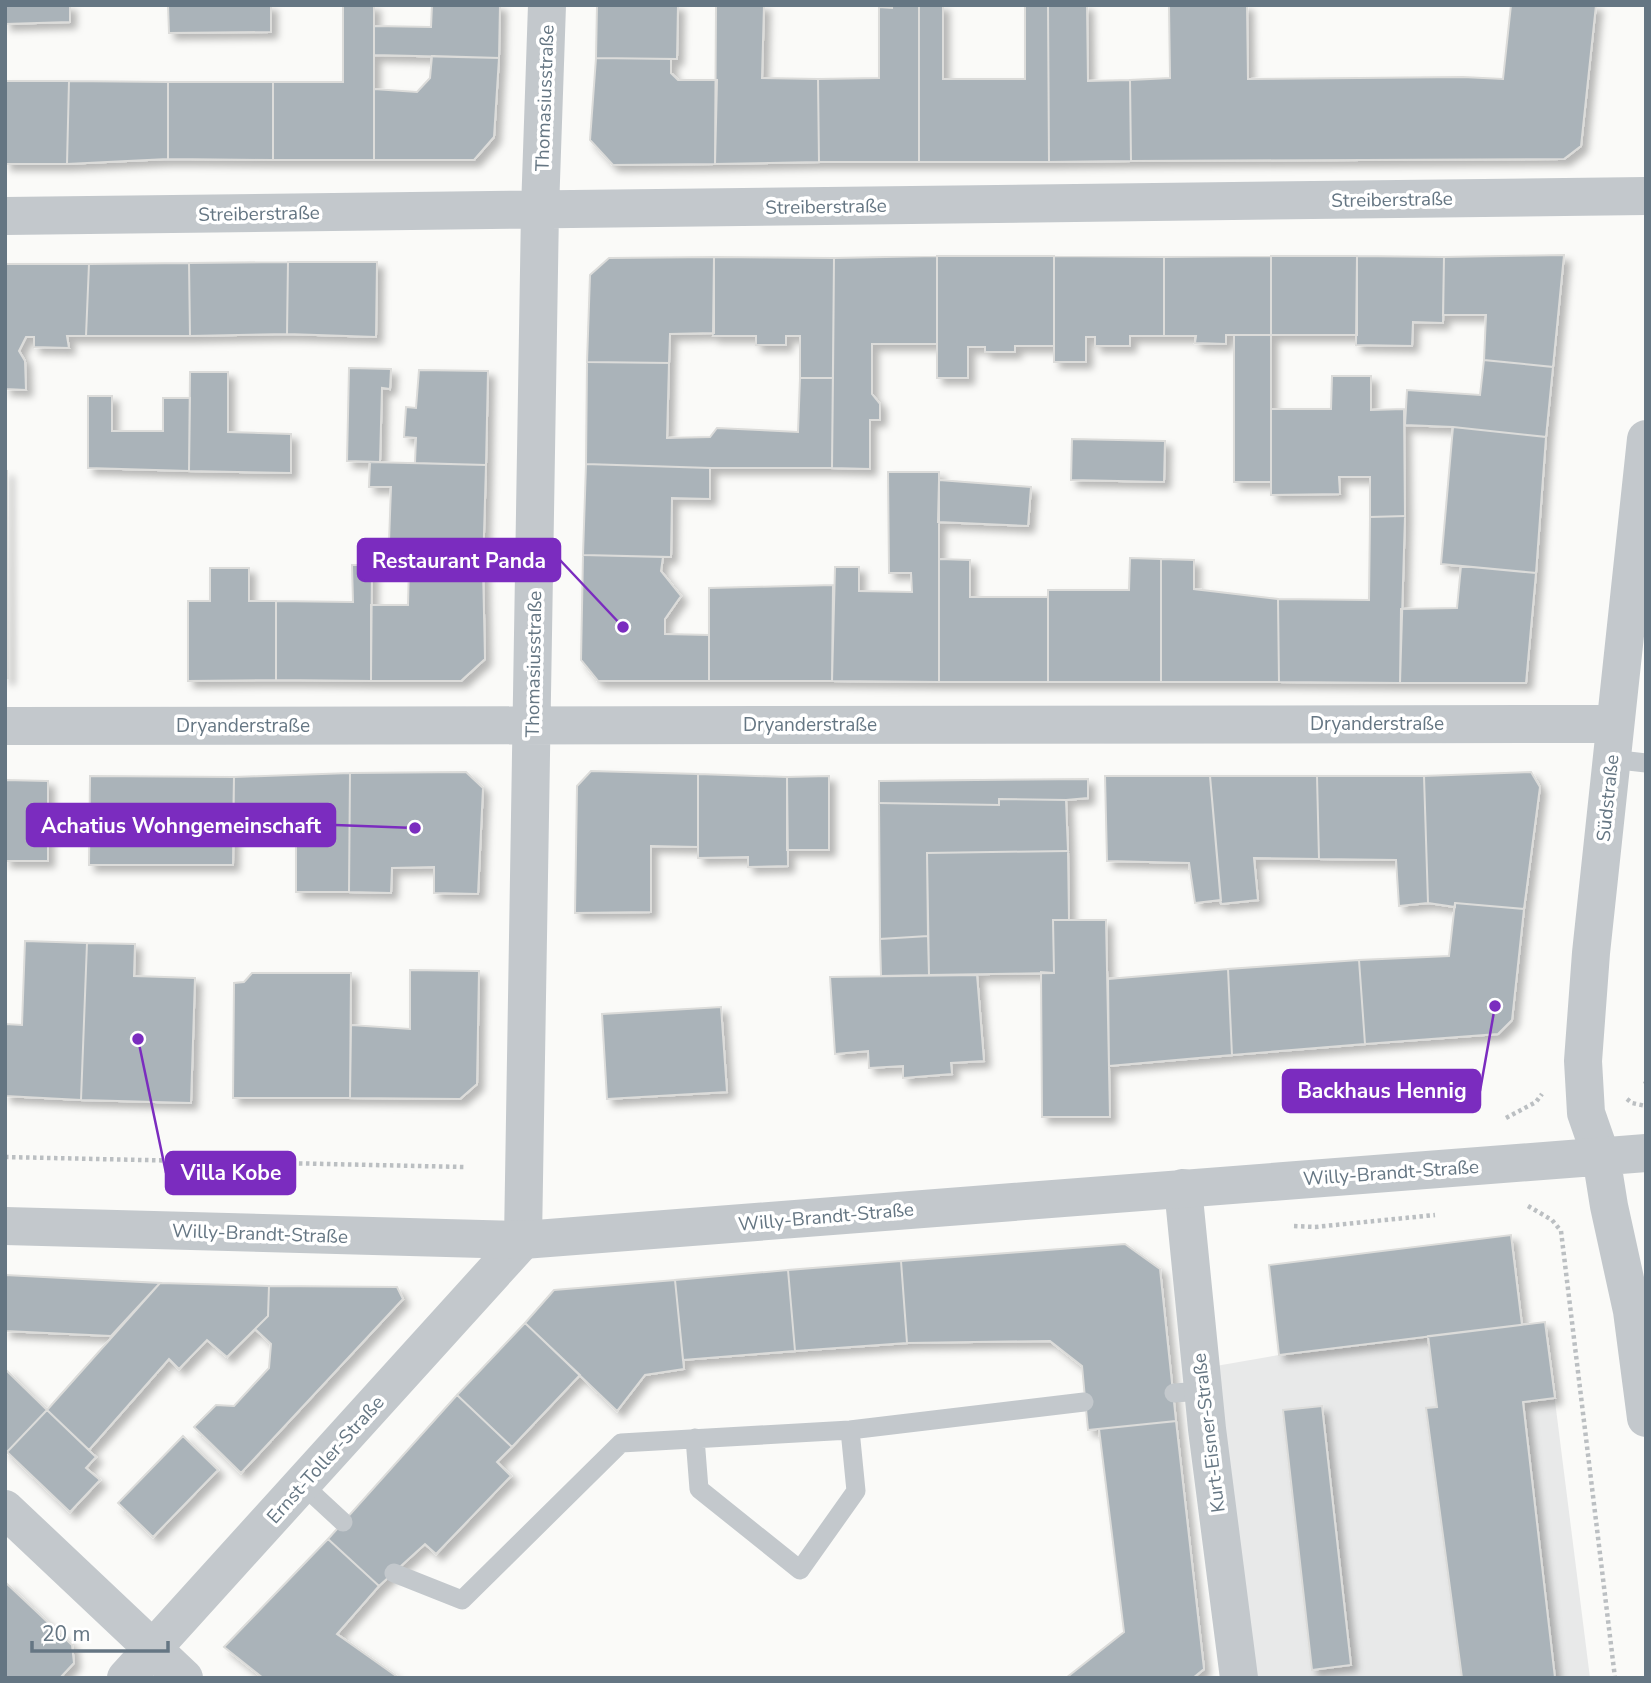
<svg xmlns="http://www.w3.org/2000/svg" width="1651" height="1683" font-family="'Nunito Sans',sans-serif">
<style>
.built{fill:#e8e9e9}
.building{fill:#aab3b9;stroke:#dcdcda;stroke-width:2;filter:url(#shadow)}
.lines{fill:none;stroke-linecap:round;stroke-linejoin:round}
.path{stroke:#bbbfc2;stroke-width:4.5;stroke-dasharray:3.5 3.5;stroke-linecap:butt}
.service{stroke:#c3c8cc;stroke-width:19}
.minor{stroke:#c3c8cc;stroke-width:38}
.tertiary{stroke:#c3c8cc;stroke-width:38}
.labels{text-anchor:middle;stroke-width:7;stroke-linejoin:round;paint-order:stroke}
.street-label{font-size:19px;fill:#657683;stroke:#fff}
.leader{fill:none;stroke:#7b2cbf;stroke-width:2.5}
.callout-dot{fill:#7b2cbf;stroke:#fff;stroke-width:2.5}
.callout{fill:#7b2cbf;stroke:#7b2cbf;stroke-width:2.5}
.callout-label{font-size:21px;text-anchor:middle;font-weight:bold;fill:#fff}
</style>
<defs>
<filter id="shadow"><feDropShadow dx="6" dy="6" stdDeviation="3.5" flood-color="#0004"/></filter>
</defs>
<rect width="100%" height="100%" fill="#fafaf8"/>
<!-- built -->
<path class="built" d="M1511 1235 1522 1325 1545 1322 1590 1678H1239L1216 1366 1279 1355 1269 1265Z"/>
<!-- building -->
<path class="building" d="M5 5H70V22L5 24Z
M168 5H271V32L169 33Z
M343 5H374V160H273V82H343Z
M432 5H500L499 58 374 55V26L431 27Z
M597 5H678L677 59 596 58Z
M716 5H764L762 78 818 79 819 162 715 164Z
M892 5H919V162H819L818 79 879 78V7L892 8Z
M919 5H943V79H1025V5H1048L1049 162H919Z
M1048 5H1087L1088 81 1130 80 1131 161 1049 162Z
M1169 5H1247L1248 79 1463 77 1503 79 1511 5H1596L1581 146 1564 159 1131 161 1130 80 1170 78Z
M432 56 499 58 494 137 474 160H374V89L417 92 430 78Z
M596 58 671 59V73L678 80H717L715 164 613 165 590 140Z
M5 81H69L67 164H5Z
M69 81 168 82V159L67 164Z
M168 82H273V160L168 159Z
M1564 255 1553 367 1484 360 1486 315H1443L1444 257Z
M937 256V344H872V394L880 404V420H870V469L832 468 834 258Z
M937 256H1054V346H1015V352H985V347H968V378H937Z
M1054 256 1164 257V336H1130V346H1095V337H1086V362H1054Z
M1271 256V335H1226V344L1195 343 1196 336H1164V257Z
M1271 256H1357V335H1271Z
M1357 256 1444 257 1443 323 1413 322 1412 346 1356 345Z
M714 257 834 258 833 378H800V336H786V345H756V336H713Z
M714 257V333L670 334 669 363 587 362 590 275 609 258Z
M288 262H377L376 337 287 334Z
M288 262 287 334 190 336 189 263Z
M189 263 190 336H86L89 264Z
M5 264H89L86 336H67L69 348 34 347V337H26L19 351 25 361 26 390 5 389Z
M1234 335H1271V482H1234Z
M1484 360 1553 367 1546 437 1453 427 1405 425 1407 390 1480 395Z
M587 362 669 363 667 438 710 437 717 428 798 432 800 378H833L832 468H710L586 464Z
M349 368 391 369 390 389 382 388 380 462 347 461Z
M419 370 488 371 486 465 415 463 416 438 404 437 406 407 416 408Z
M190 372H228V432L291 434V473L189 471Z
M1332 376H1371V410L1404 409 1405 516 1370 517V477H1339L1340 494 1271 495V409H1331Z
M88 396H112V431H163V398H190L189 471 88 468Z
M1453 427 1546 437 1536 573 1441 564Z
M1072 439 1165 441 1164 482 1071 480Z
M370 462 486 465 483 568 365 565 366 541 389 542 391 487H369Z
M586 464 710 468V499L672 498 671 557 583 555Z
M5 471H7L8 678H5Z
M888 472H939V682L832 681 835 567H859V591L912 592 911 573H889Z
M939 480 1031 487 1028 526 938 522Z
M1405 516 1400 683 1279 682 1278 599 1369 600 1370 517Z
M583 555 663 557 661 571 681 596 665 619V634L709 635V681H598L581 660Z
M1130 558 1161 559V682H1048V590H1129Z
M939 559 970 560V597H1048V682H939Z
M1161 559 1194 560V589L1278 599 1279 682H1161Z
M352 565H372L371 681 276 680V601L353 602Z
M409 566 483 568 485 659 461 681H371V605H408Z
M1461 566 1536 573 1526 683H1400L1401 609 1457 608Z
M210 568H249V601H276V680L188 681V601H210Z
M833 585 832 681H709V588Z
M591 771 698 774V847L651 846V912L575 913 577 786Z
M466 772 483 788 478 894 434 893V867L392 868 391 893 349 892 350 773Z
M1531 772 1540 787 1524 909 1455 903V907L1428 903 1424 776Z
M350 773 349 892H296V832H233L234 777Z
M698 774 787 777 788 866 748 867V857L698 858Z
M90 776 234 777 233 865H89Z
M829 776V850H787V777Z
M1105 776H1210L1221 900 1195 903 1189 863 1107 861Z
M1210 776H1317L1319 859 1254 858 1258 900 1221 904Z
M1317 776H1424L1428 903 1399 906 1396 860 1319 859Z
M1088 779V798L1066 800 999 799V805L879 803V781Z
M5 780 48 781V861H5Z
M999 799 1066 800 1068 851 927 853 928 936 880 939 879 803 999 805Z
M1068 851 1069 920H1053L1054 973 929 975 927 853Z
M1455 903 1524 909 1512 1020 1498 1034 1365 1044 1359 960 1449 956Z
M1053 920H1106L1110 1117H1042L1041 972 1054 973Z
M928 936 929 975 881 976 880 939Z
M25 941 87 943 81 1100 5 1096V1024L22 1025Z
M87 943 135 944 134 976 195 978 191 1103 81 1100Z
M1359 960 1365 1044 1232 1055 1228 969Z
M1228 969 1232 1055 1109 1066 1108 979Z
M410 970 479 971 477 1084 460 1099 350 1098 351 1025 410 1029Z
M252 973H351L350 1098H233L234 983 244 982Z
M977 975 984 1061 951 1063 952 1074 903 1078V1066L869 1068 868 1051 835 1054 830 977Z
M721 1007 727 1092 607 1099 602 1014Z
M1511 1235 1522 1325 1279 1355 1269 1265Z
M1125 1244 1160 1269 1176 1421 1088 1430 1082 1366 1050 1341 907 1343 901 1261Z
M901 1261 907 1343 795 1351 788 1270Z
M788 1270 795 1351 683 1360 675 1280Z
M5 1275 160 1283 111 1336 5 1331Z
M675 1280 684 1369 645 1375 617 1411 525 1323 554 1290Z
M160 1283 269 1286 268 1316 227 1357 207 1340 179 1369 169 1359 89 1450 47 1410Z
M269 1286 397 1287 403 1299 241 1473 194 1427 216 1405 234 1406 269 1368 271 1344 255 1329 268 1316Z
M1545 1322 1555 1398 1523 1402 1555 1678H1462L1426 1408 1437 1407 1428 1336Z
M525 1323 580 1375 512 1447 457 1395Z
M5 1369 47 1410 7 1452 5 1450Z
M457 1395 512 1447 497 1462 511 1476 436 1554 425 1544 379 1586 328 1539Z
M1322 1406 1351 1665 1312 1670 1283 1410Z
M47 1410 96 1457 86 1468 100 1480 70 1512 7 1452Z
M1176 1421 1204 1669 1193 1678H1066L1124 1632 1099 1429Z
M183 1436 218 1470 153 1537 118 1503Z
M328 1539 379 1586 337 1634 399 1678H263L224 1647Z
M5 1582 72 1645 74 1663 60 1678H5Z"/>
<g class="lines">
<!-- path -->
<path class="path" d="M1644 1084 1646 1083
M1627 1099 1632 1103 1646 1106
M1506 1118 1536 1102 1542 1094
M5 1157 465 1167
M1528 1206 1552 1220 1561 1231 1615 1678
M1294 1226 1315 1227 1435 1215"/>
<!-- service -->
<path class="service" d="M1611 759 1646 763
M1174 1393 1203 1391
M695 1438 699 1489 800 1570 856 1491 850 1430
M303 1485 343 1522
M394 1573 462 1600 621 1443 850 1430 1084 1402"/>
<!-- minor -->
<path class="minor" d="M5 216 1646 196
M5 726 1615 724
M1601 1156 1586 1113 1583 1061 1591 953 1646 439
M1183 1188 1207 1429 1239 1678
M5 1509 184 1678
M126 1678 523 1240 540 210 547 5"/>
<!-- tertiary -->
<path class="tertiary" d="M1601 1156 1609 1206 1632 1311 1646 1418
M5 1226 523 1240 1646 1153"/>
</g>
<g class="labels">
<!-- street labels -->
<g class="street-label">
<text transform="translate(544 98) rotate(-88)" y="7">Thomasiusstraße</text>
<text transform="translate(1392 199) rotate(-1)" y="7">Streiberstraße</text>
<text transform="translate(826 206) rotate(-1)" y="7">Streiberstraße</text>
<text transform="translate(259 213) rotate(-1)" y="7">Streiberstraße</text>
<text transform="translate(533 664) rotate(-89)" y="7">Thomasiusstraße</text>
<text x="1377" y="730">Dryanderstraße</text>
<text x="810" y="731">Dryanderstraße</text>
<text x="243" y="732">Dryanderstraße</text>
<text transform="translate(1607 798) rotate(-84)" y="7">Südstraße</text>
<text transform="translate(1391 1172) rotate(-4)" y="7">Willy-Brandt-Straße</text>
<text transform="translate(826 1216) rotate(-5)" y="7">Willy-Brandt-Straße</text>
<text transform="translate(260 1233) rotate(2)" y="7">Willy-Brandt-Straße</text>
<text transform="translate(1208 1433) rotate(-97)" y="7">Kurt-Eisner-Straße</text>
<text transform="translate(325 1459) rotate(-48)" y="7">Ernst-Toller-Straße</text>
</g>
</g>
<!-- callouts -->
<path class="leader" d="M623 627L560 560M415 828L335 825M1495 1006L1480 1091M138 1039L166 1173"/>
<g class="callout-dot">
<circle cx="623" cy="627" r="7"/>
<circle cx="415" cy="828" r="7"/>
<circle cx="1495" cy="1006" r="7"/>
<circle cx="138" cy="1039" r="7"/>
</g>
<g class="callout">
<rect x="358" y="539" width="202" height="42" rx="7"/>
<rect x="27" y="804" width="308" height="42" rx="7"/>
<rect x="1283" y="1070" width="197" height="42" rx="7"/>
<rect x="166" y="1152" width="129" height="42" rx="7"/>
</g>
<g class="callout-label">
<text x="459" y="568">Restaurant Panda</text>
<text x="181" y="833">Achatius Wohngemeinschaft</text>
<text x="1382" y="1098">Backhaus Hennig</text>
<text x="231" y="1180">Villa Kobe</text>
</g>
<!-- border -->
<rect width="1651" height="1683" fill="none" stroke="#657683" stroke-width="14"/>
<!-- scale -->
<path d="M32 1641v10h136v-10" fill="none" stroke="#657683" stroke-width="3.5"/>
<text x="42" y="1641" font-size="21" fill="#657683" stroke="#ffffff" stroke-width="5" paint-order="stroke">20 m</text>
</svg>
